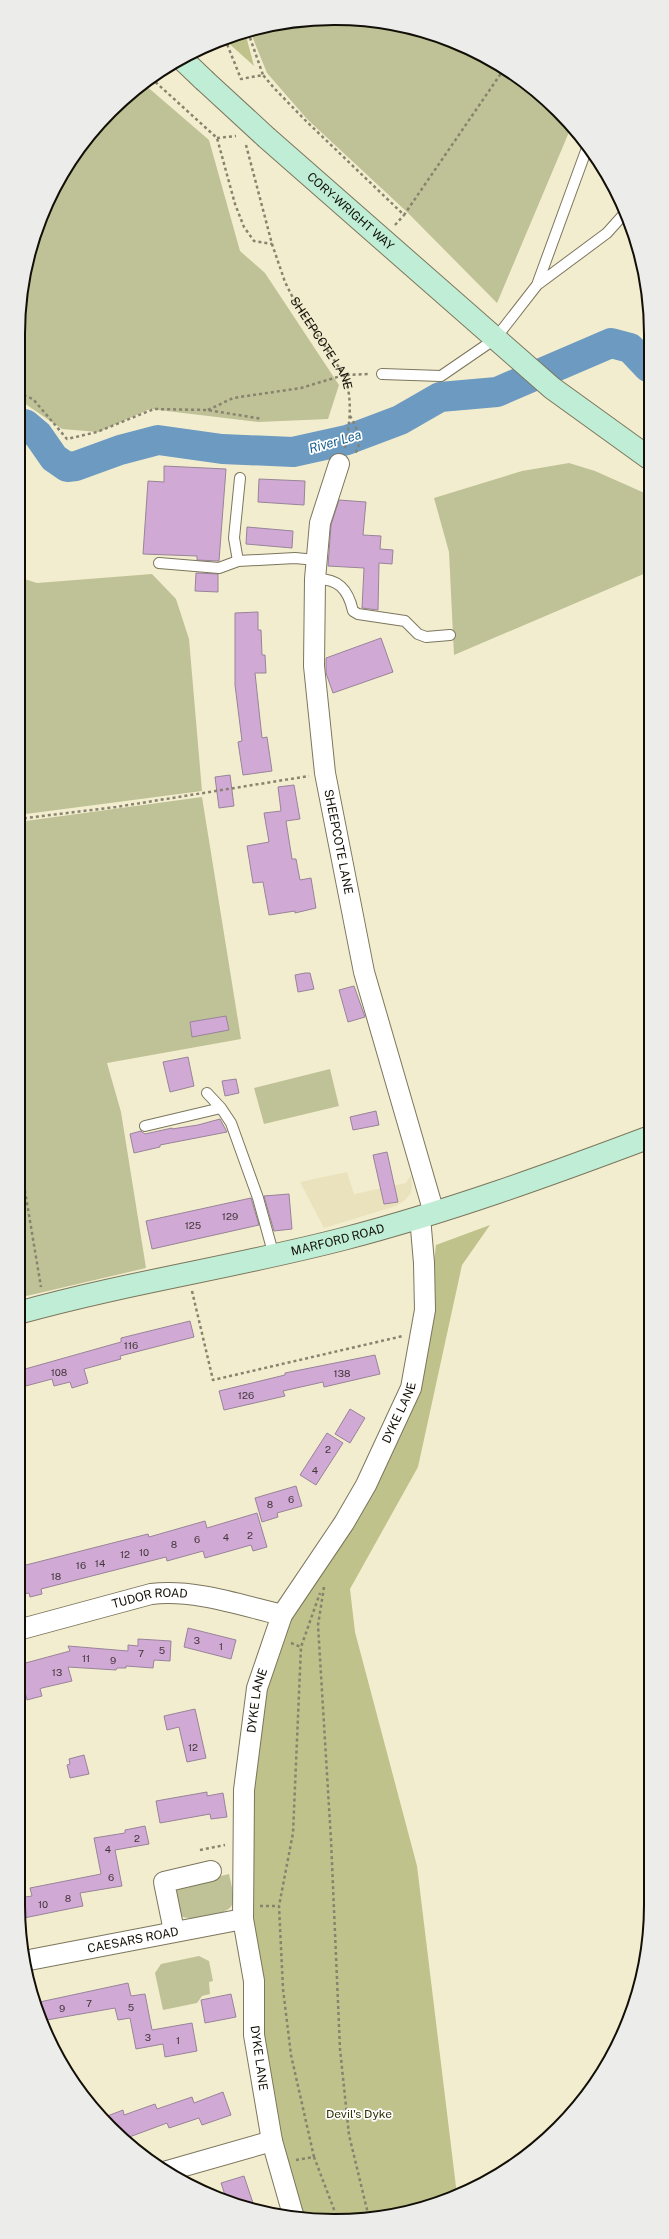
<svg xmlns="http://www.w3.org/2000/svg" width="669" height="2239" font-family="'Public Sans',sans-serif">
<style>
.built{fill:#eae2bd}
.green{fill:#bfc296}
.forest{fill:#bfc28a}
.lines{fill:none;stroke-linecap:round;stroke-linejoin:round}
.river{stroke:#6c9ac0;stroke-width:30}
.building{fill:#d1a9d5;stroke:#988499}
.lane-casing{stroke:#7c765c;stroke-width:12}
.street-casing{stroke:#7c765c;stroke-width:22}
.secondary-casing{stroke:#7c765c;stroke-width:24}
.path{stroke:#87836f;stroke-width:2.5;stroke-dasharray:3 3;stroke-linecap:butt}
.lane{stroke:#fff;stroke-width:10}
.street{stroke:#fff;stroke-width:20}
.secondary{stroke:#bfedd5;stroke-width:22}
.secondary-bridge-casing{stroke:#7c765c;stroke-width:24;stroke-linecap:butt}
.secondary-bridge{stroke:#bfedd5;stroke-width:22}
.labels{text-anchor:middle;stroke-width:3.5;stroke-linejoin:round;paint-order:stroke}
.number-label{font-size:10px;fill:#42363a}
.street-label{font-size:12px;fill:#120f06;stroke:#fff}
.park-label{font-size:12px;fill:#313205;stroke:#fff}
.water-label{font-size:13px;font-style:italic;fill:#115c8d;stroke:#fff}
.rim{fill:none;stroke:#120f06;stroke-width:2}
</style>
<rect width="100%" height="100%" fill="#f3edcf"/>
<!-- built -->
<path class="built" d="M347 1172 354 1194 406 1183 411 1175 412 1186 411 1193 404 1201 396 1206 324 1228 300 1182Z"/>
<!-- green -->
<path class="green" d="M335 18 396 24 493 61 572 125 497 303 407 212 307 119 267 73 250 31 273 24Z
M144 84 209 140 240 251 265 273 339 385 328 419 258 422 150 409 98 432 62 429 18 399C18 358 15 313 24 272 37 212 68 154 111 111 120 101 133 93 144 84Z
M569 463 595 471 649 495V569L646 573 454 655 449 552 434 498 522 471Z
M152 574 176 599 189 639 202 791 18 815V577L37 583Z
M202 797 241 1039 107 1063 121 1112 146 1268 18 1298V822Z
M330 1069 339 1106 264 1124 254 1088Z
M229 1874C231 1883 235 1897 232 1905 227 1916 183 1925 176 1912 173 1906 174 1894 174 1887Z
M199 1956 209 1961 213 1981 209 1982 210 1994 202 1996 197 2003 163 2010 155 1973 161 1964Z"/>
<!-- forest -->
<path class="forest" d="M245 32 254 66 224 39Z
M490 1225 462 1265 418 1467 350 1589 355 1632 417 1866 457 2195 417 2210 355 2220 300 2219 274 2143 249 1915 252 1780 265 1685 293 1604 416 1383 429 1304 436 1245Z"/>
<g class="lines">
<!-- river -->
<path class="river" d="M18 423 25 424 38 435 54 458 67 467 76 466 120 450 158 440 222 449 293 452 347 440 400 420 440 397 497 392 611 343 630 348 648 367"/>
</g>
<!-- building -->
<path class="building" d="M164 466 226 469 219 561 197 560V556L143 554 148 481 164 482Z
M259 479 305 481 304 505 258 502Z
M339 500 366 502 363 535 381 536 380 549 393 550 392 564 379 563 378 610 362 608 364 568 328 566 331 525Z
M247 527 293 531 292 548 246 544Z
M196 573 218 574V592L195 591Z
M258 612V630H261L262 655H265L266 673H255L262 738 267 737 272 771 243 775 238 742 242 741 235 685V613Z
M381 638 393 672 333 693 326 673V658Z
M230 775 234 806 219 808 215 777Z
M294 785 300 819 286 821 292 859H296L300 880 311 878 316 908 295 913V911L269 915 263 882 253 883 247 846 269 842 264 813 281 811 278 787Z
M305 973H310L314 989 298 992 295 975Z
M354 986 365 1017 348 1022 339 990Z
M226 1016 229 1030 192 1037 190 1022Z
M188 1057 194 1086 170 1092 163 1062Z
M236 1079 239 1093 225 1096 222 1081Z
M376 1111 379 1125 353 1130 350 1117Z
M220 1119 227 1132 160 1145V1147L134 1153 130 1134 141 1131 145 1134 172 1128V1129L198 1125Z
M387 1152 398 1202 384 1204 373 1155Z
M289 1194 292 1229 274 1231 264 1196Z
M251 1198 259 1225 152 1249 146 1221Z
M190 1321 194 1337 120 1356 121 1359 84 1369 88 1383 72 1388 70 1382 54 1386 52 1379 18 1388V1371L121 1342V1338Z
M375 1355 380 1374 324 1387 323 1382 283 1391 285 1396 224 1410 219 1391 285 1375V1373Z
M350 1409 365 1418 350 1443 335 1434Z
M327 1433 343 1443 316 1485 300 1475Z
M296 1486 302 1506 277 1513 278 1517 262 1522 255 1498Z
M257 1513 267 1547 253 1551 251 1545 205 1558 203 1551 167 1561 166 1557 41 1589 42 1594 30 1597 29 1593 18 1595V1574L24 1572 22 1566 148 1534 149 1537 205 1521 207 1528Z
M188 1628 236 1640 231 1659 184 1647Z
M138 1639 171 1641 170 1661 154 1660 153 1668 126 1666V1668H117L116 1670 68 1667 72 1681 42 1688 40 1689 42 1696 27 1700 25 1692 18 1694V1665L70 1651 68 1646 128 1651V1645L138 1646Z
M195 1709 206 1758 187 1762 179 1727 167 1730 164 1716Z
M84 1755 89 1774 70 1778 67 1765 70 1764 69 1759Z
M207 1792V1796L223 1793 227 1817 211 1819 210 1814 160 1823 156 1801Z
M145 1826 149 1844 115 1850 122 1886 80 1893 83 1906 19 1919 18 1898 32 1896 30 1888 101 1874 94 1838 125 1833V1830Z
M128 1983 131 1996 145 1994 152 2030 192 2023 197 2051 165 2057 163 2044 136 2049 130 2018 118 2020 115 2008 41 2021 35 2003Z
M231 1994 236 2017 205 2023 201 2000Z
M223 2092 231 2115 202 2125 199 2118 169 2128 167 2123 124 2139 102 2118 123 2110 124 2115 155 2104 157 2109 192 2097 194 2103Z
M244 2176 254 2206 226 2198 221 2183Z"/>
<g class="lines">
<defs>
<path id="lane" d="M537 285 607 233 624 214
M382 374 441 376 495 339 537 285 587 148
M238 561 234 538 240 478
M159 563 219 568 238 561 295 558 316 560
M315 579C338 578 348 589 353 611L358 614 405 621 418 634 426 637 450 635
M207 1093 221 1108 231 1123 258 1198 274 1256
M145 1126 221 1108"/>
<g id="street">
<path id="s2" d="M339 464 320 523 315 579 314 666 325 773 364 972 434 1213"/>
<path id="s3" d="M18 1630 151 1594C195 1589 240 1605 282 1615"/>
<path d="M174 1931 164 1882 211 1871"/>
<path id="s4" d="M24 1961 243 1919"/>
<path d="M167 2171 272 2141"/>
<path id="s5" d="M294 2218 272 2141 254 2035V1981L243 1919 244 1790 257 1688 282 1615 344 1523 366 1485 411 1388 425 1310 424 1263 420 1217"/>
</g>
<g id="secondary">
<path d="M182 59 204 80"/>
<path id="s6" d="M267 138 552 388 649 458"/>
<path id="s7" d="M18 1313C125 1283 235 1267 343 1239 447 1212 549 1175 650 1137"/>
</g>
</defs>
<!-- lane casing -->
<use href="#lane" class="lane-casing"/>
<!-- street casing -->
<use href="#street" class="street-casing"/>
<!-- secondary casing -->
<use href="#secondary" class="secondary-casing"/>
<!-- path -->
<g class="path">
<path d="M248 32 263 75"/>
<path d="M225 39 241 79 263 75 274 88 306 121 404 215 504 69"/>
<path d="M151 78 217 138 235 204 244 227 254 241 272 244"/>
<path d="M217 138 236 136"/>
<path id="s1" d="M246 145 272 244 285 282 293 298 344 375C353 397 350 424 345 448"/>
<path d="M395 225 404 215"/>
<path d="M18 393 33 399 67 439 97 432 154 409 208 410 262 419"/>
<path d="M208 410 233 398 301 388 344 375 370 374"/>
<path d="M350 416C357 427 364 444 354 454"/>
<path d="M18 819 116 807 309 776"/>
<path d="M18 1149 41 1287"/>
<path d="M192 1291 213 1380 403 1336"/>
<path d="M324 1587 318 1625 331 1840 340 2049 349 2135 369 2218"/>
<path d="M291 1643 301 1647"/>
<path d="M200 1850 225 1845"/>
<path d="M260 1906H279"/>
<path d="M314 2157 291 2055 283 1989 279 1906 293 1833 301 1647 320 1593"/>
<path d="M296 2160 314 2157 338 2220"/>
</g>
<!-- lane -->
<use href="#lane" class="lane"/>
<!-- street -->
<use href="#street" class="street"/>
<!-- secondary -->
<use href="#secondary" class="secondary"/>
<defs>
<path id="secondary-bridge" d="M204 80 267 138"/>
</defs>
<!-- secondary-bridge casing -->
<use href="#secondary-bridge" class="secondary-bridge-casing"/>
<!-- secondary-bridge -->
<use href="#secondary-bridge" class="secondary-bridge"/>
</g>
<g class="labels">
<!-- number labels -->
<g class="number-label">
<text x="230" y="1220">129</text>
<text x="193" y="1229">125</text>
<text x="131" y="1349">116</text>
<text x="59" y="1376">108</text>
<text x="342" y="1377">138</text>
<text x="246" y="1399">126</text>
<text x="328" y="1453">2</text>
<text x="315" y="1474">4</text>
<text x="291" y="1503">6</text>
<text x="270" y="1508">8</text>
<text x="250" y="1539">2</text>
<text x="226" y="1541">4</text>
<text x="197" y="1543">6</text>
<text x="174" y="1548">8</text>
<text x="144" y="1556">10</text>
<text x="125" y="1558">12</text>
<text x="100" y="1567">14</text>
<text x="81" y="1569">16</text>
<text x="56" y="1580">18</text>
<text x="197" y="1644">3</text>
<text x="221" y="1650">1</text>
<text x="162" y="1654">5</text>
<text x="141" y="1657">7</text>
<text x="86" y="1662">11</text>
<text x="113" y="1664">9</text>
<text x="57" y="1676">13</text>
<text x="193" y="1751">12</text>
<text x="137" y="1842">2</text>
<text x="108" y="1853">4</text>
<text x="111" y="1881">6</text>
<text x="68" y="1902">8</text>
<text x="43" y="1908">10</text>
<text x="89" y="2007">7</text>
<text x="131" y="2011">5</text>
<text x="62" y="2012">9</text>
<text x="148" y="2041">3</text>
<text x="178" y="2044">1</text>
</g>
<!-- street labels -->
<g class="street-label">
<text dy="4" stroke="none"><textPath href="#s6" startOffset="111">CORY-WRIGHT WAY</textPath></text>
<text dy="4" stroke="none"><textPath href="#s1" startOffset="214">SHEEPCOTE LANE</textPath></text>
<text dy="4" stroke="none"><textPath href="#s2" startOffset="383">SHEEPCOTE LANE</textPath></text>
<text dy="4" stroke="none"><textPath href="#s7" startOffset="328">MARFORD ROAD</textPath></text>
<text dy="4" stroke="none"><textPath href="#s5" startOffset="848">DYKE LANE</textPath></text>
<text dy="4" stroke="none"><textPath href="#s3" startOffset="136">TUDOR ROAD</textPath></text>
<text dy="4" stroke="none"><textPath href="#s5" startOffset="524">DYKE LANE</textPath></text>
<text dy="4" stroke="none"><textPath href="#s4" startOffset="111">CAESARS ROAD</textPath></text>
<text transform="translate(259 2058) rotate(82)" y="4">DYKE LANE</text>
</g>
<!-- park labels -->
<g class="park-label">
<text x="359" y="2118">Devil's Dyke</text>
</g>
<!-- water labels -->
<g class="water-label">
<text transform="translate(335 441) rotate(-16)" y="5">River Lea</text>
</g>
</g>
<!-- crop -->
<path d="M0 0H669V2239H0ZM334 25H335A309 309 0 0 1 644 334V1905A309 309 0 0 1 335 2214H334A309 309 0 0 1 25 1905V334A309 309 0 0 1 334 25Z" fill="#ececeb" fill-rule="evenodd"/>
<path class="rim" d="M334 25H335A309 309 0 0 1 644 334V1905A309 309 0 0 1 335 2214H334A309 309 0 0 1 25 1905V334A309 309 0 0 1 334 25Z"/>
</svg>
